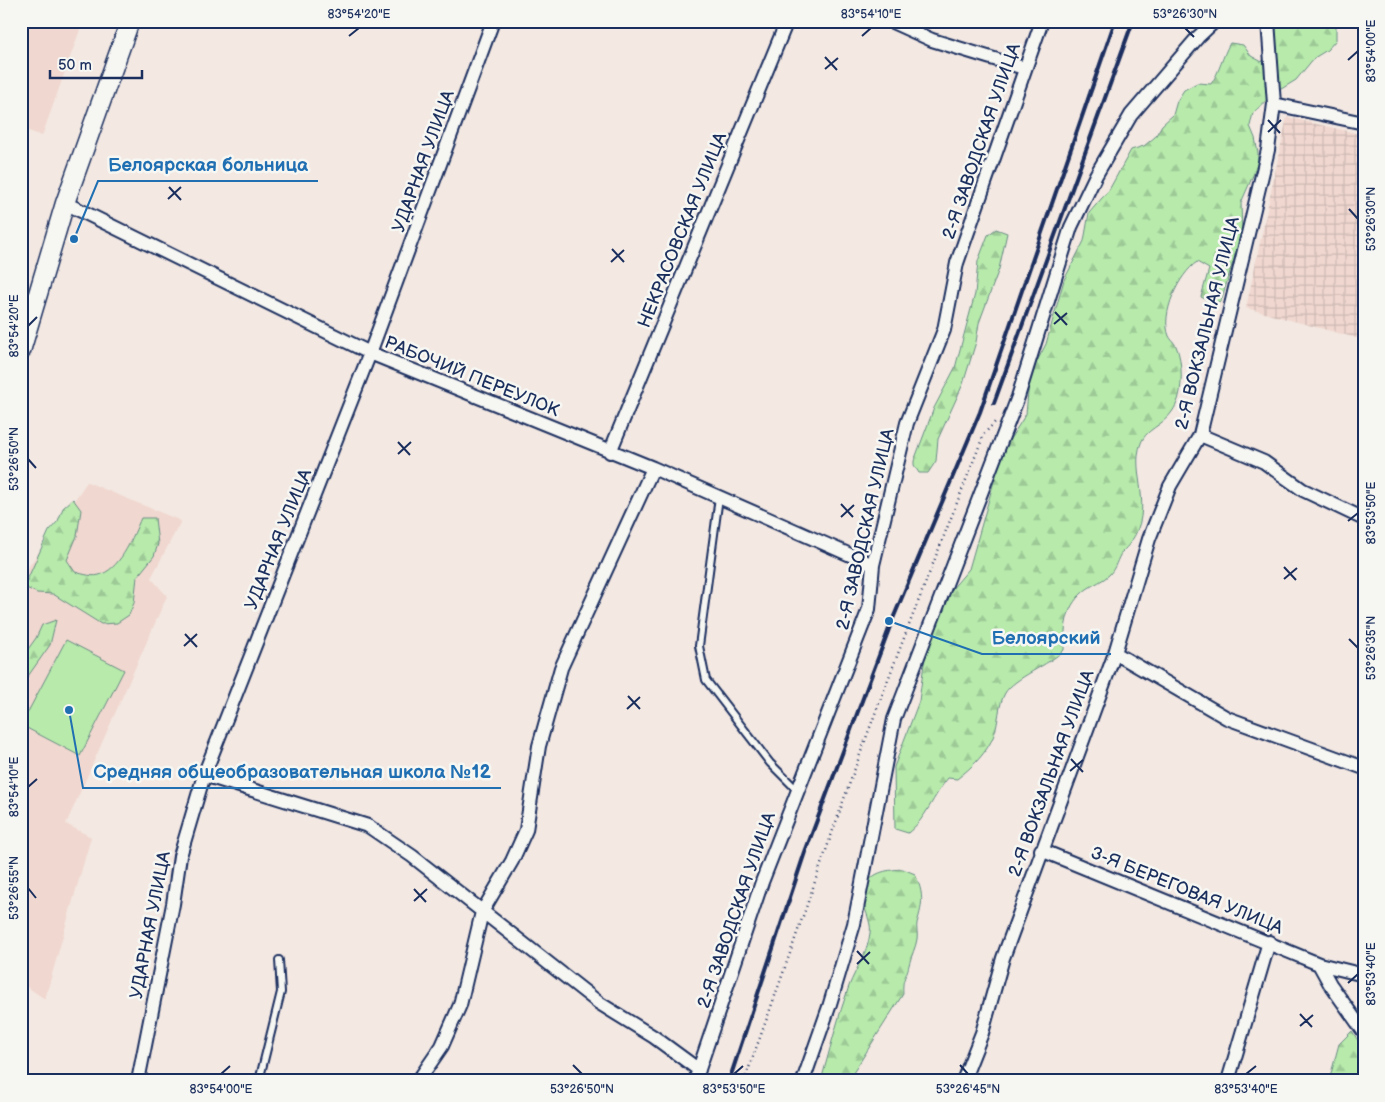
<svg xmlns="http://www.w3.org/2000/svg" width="1385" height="1102" font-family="'Balsamiq Sans',sans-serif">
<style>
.built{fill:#f0d7cf}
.industrial{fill:url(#industrial-grid)}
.forest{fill:url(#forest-firs);stroke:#698c84}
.park{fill:#b7eaab;stroke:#698c84}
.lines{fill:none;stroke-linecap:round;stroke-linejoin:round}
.lane-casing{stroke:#1b2f5e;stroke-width:10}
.street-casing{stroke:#1b2f5e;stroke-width:16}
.secondary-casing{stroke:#1b2f5e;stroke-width:21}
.path{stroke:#1b2f5e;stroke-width:2.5;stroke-dasharray:1 4;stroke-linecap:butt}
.lane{stroke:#f6f6f2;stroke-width:6}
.street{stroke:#f6f6f2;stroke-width:12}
.secondary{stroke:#f6f6f2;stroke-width:18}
.rail{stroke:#1b2f5e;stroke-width:4}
.ticks{fill:none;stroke:#1b2f5e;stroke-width:2}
.labels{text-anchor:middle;stroke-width:5;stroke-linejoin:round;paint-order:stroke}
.street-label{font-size:18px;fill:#1b2f5e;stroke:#f6f6f2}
.leader{fill:none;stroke:#1f6fb2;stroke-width:2}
.callout-dot{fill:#1f6fb2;stroke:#f6f6f2;stroke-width:2}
.callout-label{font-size:19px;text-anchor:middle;font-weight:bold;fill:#1f6fb2;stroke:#f6f6f2;stroke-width:5;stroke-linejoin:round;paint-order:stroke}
.neatline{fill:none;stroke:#1b2f5e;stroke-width:2}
.ticks-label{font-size:12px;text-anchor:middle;fill:#1b2f5e}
</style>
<defs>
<pattern id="industrial-grid" width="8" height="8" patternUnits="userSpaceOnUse" patternTransform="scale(1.25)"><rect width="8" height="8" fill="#f0d7cf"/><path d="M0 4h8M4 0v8" fill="none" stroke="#cdb9b4"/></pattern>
<pattern id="forest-firs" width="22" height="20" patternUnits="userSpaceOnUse" patternTransform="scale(1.25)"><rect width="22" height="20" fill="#b7eaab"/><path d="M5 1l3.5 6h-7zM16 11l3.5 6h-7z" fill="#9dc996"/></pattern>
</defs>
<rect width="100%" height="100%" fill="#f3e8e2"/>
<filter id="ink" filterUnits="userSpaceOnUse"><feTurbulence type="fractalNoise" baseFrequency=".02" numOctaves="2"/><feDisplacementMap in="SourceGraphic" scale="10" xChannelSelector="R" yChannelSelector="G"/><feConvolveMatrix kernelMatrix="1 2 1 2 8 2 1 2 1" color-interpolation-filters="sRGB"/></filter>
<g filter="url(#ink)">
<!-- built -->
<path class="built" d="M21 21H83L42 136 21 128Z
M87 482 181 521 151 578 167 596 66 824 91 837 45 999 21 983V578Z"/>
<!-- industrial -->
<path class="industrial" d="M1287 117 1364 135V340L1246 308Z"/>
<!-- forest -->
<path class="forest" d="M1277 21H1330L1336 27V40L1327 50 1314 58 1296 80 1273 94 1253 113 1250 126 1255 138 1258 153 1257 166 1241 203 1242 233 1221 301 1214 303 1201 297 1209 269 1197 262C1179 274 1160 314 1169 336 1171 340 1174 342 1176 346 1183 361 1183 391 1176 405 1166 426 1147 427 1141 443 1129 472 1156 508 1130 543 1128 546 1125 549 1122 552 1117 559 1116 568 1109 575 1103 581 1094 584 1087 589 1065 605 1065 625 1064 650 1049 665 1014 678 1005 693 998 705 999 722 994 735 987 753 972 767 957 779L948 778C933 796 926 819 908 833L895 829 894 767 919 701 925 656 951 590 969 569 1003 450 1026 414 1029 382 1033 369 1046 344 1064 280 1084 241 1089 213 1109 190 1131 150 1144 146 1155 137 1162 125 1173 115 1177 101 1184 90 1197 83 1211 84C1220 71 1222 57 1230 43L1243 45 1251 56 1262 62 1274 41Z
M996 229 1007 233 999 269 979 323 976 342 963 384 938 439 936 461 928 473H919L914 465V461L934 408 955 368 975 294 978 261 988 235Z
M73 499 81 510 77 536 67 560 75 572C83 574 94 578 102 574 122 566 133 536 141 518H155L158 544 154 556 137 577 134 603 129 615 117 623 101 624 53 594 37 593 24 587 49 531 58 521 63 508Z
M56 620 50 645 21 686V659L36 638 42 625Z
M903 869 915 874C924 894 923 903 917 923 916 928 918 934 917 939 916 947 911 956 909 965 906 979 902 976 903 994L848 1081H821C830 1049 838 1017 849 986 856 968 868 952 870 933 873 919 857 903 866 885 873 871 889 870 903 869Z
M1352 1031 1364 1050V1079L1363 1081H1329L1339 1044Z"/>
<!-- park -->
<path class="park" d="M66 640 124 670 80 756 21 725Z"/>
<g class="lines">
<defs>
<path id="lane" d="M719 497 699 646 706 680 770 763 797 790
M259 1081 281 992 279 960"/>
<path id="street" d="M890 21 932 40 1024 68
M1274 104 1364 123
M65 203 370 353 653 468 873 565
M1200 435 1264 462 1303 490 1364 519
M610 452 787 21
M1115 653 1227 718 1364 768
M204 775 368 826 412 856 599 1003 654 1037 699 1070
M1041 850 1319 964 1364 975
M1319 964 1330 984 1364 1032
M138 1081 173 904 180 856 204 775 370 353 493 21
M418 1081 442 1046 460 1005 482 912 512 861 526 830 539 746 561 668 653 468
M695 1081 762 882 869 609 873 565 907 423 944 330 957 263 1042 21
M803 1081 829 1007 854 924 894 719 1018 397 1071 227 1096 175 1131 115 1198 37 1215 21
M963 1081 982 1033 1003 958 1115 653 1149 539 1170 486 1200 435 1268 150 1274 104 1268 21
M1228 1081 1269 942"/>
<path id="secondary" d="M21 351 65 203 130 21"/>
</defs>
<!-- lane casing -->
<use href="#lane" class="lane-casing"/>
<!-- street casing -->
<use href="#street" class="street-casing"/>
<!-- secondary casing -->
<use href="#secondary" class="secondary-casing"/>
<!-- path -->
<path class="path" d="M744 1081C785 971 822 859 862 749 901 643 943 539 984 434L995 422"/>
<!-- lane -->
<use href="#lane" class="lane"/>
<!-- street -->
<use href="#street" class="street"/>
<!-- secondary -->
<use href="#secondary" class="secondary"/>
<!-- rail -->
<path class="rail" d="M994 403 1133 21
M729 1081 805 852 892 621 980 412 1115 21"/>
</g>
</g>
<!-- ticks -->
<path class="ticks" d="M1185 28 1194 37M349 36 359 28M862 36 871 28M825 57 837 70M1348 60 1358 51M825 69 838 58M1268 120 1280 133M1268 132 1281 120M169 187 181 200M168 199 181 187M1349 209 1358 219M612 249 624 262M611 262 624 250M1055 312 1067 325M1054 324 1067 313M28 326 37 317M398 442 410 455M398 454 411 442M28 459 36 468M841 504 853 517M841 517 854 505M1348 521 1358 513M1284 567 1296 580M1284 579 1297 568M185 634 197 647M1349 639 1358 648M184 646 197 634M628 696 640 709M627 709 640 697M1071 759 1083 772M1070 771 1083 760M28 787 37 779M28 888 36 898M414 889 426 902M414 901 427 889M857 951 869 964M857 964 870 952M1348 983 1358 974M1300 1014 1312 1027M1300 1026 1313 1015M573 1065 582 1074M960 1065 968 1074M221 1074 230 1066M734 1074 743 1066M1246 1074 1256 1066"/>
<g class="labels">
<!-- street labels -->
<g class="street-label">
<text transform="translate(981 141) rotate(-71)" y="6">2-Я ЗАВОДСКАЯ УЛИЦА</text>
<text transform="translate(423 161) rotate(-70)" y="6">УДАРНАЯ УЛИЦА</text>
<text transform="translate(682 230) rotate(-68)" y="6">НЕКРАСОВСКАЯ УЛИЦА</text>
<text transform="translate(1207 323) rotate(-76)" y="6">2-Я ВОКЗАЛЬНАЯ УЛИЦА</text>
<text transform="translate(472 376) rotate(22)" y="6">РАБОЧИЙ ПЕРЕУЛОК</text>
<text transform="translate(865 529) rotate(-77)" y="6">2-Я ЗАВОДСКАЯ УЛИЦА</text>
<text transform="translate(278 539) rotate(-68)" y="6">УДАРНАЯ УЛИЦА</text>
<text transform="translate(1051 773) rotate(-70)" y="6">2-Я ВОКЗАЛЬНАЯ УЛИЦА</text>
<text transform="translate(1187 890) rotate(22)" y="6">3-Я БЕРЕГОВАЯ УЛИЦА</text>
<text transform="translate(736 910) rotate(-71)" y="6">2-Я ЗАВОДСКАЯ УЛИЦА</text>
<text transform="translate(150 925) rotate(-79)" y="6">УДАРНАЯ УЛИЦА</text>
</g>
</g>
<!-- callouts -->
<path class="leader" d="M74 239L98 181H318M889 621L982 654H1111M69 710L83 788H501"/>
<g class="callout-dot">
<circle cx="74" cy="239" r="5"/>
<circle cx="889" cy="621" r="5"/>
<circle cx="69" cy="710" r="5"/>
</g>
<g class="callout-label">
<text x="208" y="171">Белоярская больница</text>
<text x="1046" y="644">Белоярский</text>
<text x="292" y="778">Средняя общеобразовательная школа №12</text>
</g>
<!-- margin -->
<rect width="1385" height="1102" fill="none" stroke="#f6f6f2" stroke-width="55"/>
<!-- scale -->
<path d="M50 70v8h92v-8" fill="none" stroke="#1b2f5e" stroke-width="2.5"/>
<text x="58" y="70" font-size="15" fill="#1b2f5e" stroke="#f6f6f2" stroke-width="4" paint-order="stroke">50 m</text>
<rect x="28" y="28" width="1330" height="1046" class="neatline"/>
<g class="ticks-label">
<text x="359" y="18">83°54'20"E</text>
<text x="871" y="18">83°54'10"E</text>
<text x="1185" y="18">53°26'30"N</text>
<text transform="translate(1371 51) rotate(-90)" y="4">83°54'00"E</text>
<text transform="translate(1371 219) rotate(-90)" y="4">53°26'30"N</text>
<text transform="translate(14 326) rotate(-90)" y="4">83°54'20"E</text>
<text transform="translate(14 459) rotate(-90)" y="4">53°26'50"N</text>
<text transform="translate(1371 513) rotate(-90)" y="4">83°53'50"E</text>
<text transform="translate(1371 648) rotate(-90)" y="4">53°26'35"N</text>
<text transform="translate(14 787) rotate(-90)" y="4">83°54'10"E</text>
<text transform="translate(14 888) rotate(-90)" y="4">53°26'55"N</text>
<text transform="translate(1371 974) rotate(-90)" y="4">83°53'40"E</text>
<text x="221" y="1093">83°54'00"E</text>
<text x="582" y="1093">53°26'50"N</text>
<text x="734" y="1093">83°53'50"E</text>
<text x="968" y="1093">53°26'45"N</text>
<text x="1246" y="1093">83°53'40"E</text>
</g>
</svg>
